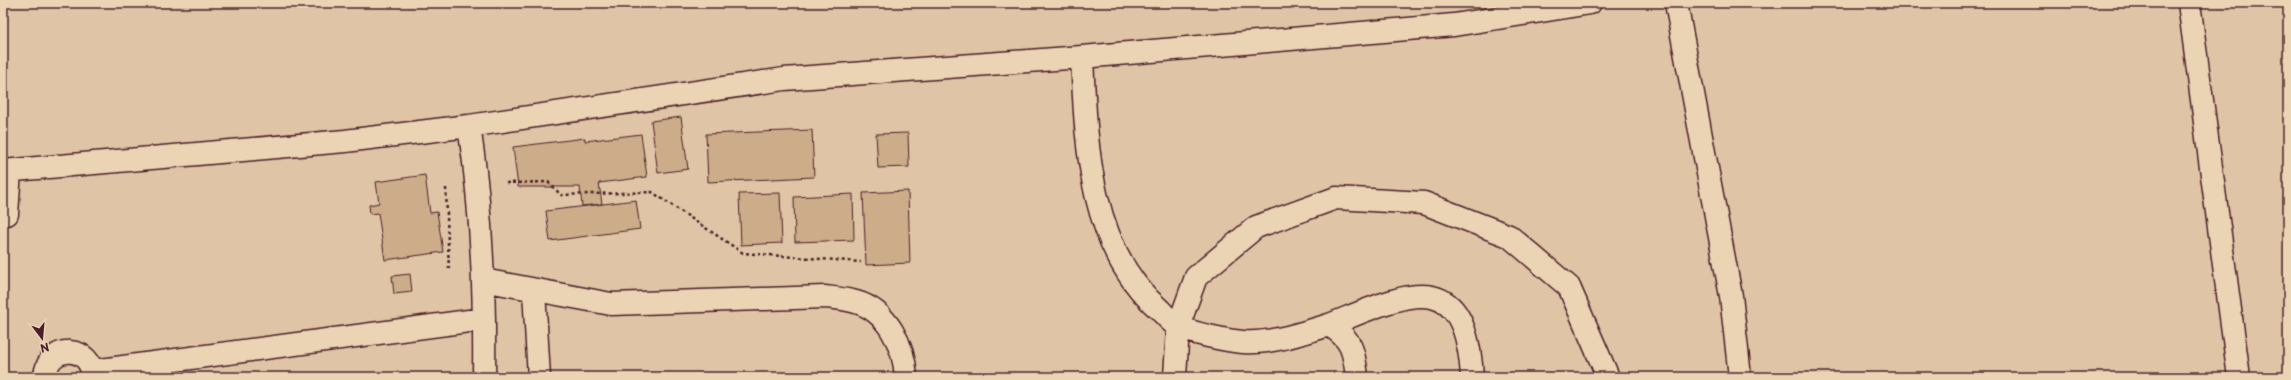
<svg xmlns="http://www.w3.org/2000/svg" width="2291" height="380" font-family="'Playpen Sans',sans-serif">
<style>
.built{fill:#dfc5a5}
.building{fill:#cdad89;stroke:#4a1f2b}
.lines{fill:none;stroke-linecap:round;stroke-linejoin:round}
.minor-casing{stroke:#4a1f2b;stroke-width:25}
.path{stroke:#4a1f2b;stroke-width:2.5;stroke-dasharray:3 3;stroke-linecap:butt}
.minor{stroke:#ebd4b4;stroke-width:22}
</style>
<rect width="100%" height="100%" fill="#ebd4b4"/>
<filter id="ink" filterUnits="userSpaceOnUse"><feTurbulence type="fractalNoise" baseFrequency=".025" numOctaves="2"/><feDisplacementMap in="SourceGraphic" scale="8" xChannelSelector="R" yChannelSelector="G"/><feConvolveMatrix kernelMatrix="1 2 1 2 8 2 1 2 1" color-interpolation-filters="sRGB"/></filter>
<g filter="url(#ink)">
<!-- built -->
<path class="built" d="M3 3H2288V377H3Z"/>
<!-- building -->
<path class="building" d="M681 117 688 169 658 173 651 121Z
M812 130 814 177 708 182 706 134Z
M908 133 909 167 878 168 876 134Z
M641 134 647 177 599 183 602 204 582 206 580 187H518L513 147 585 138V141Z
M425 175 430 213 437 212 443 252 385 260 378 213 370 214 369 205 379 203 376 182Z
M908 191 910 263 866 265 863 193Z
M780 193 782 243 741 245 739 194Z
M853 194 854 240 795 242 794 197Z
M636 200 640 229 550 241 546 211Z
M410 274 412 292 394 294 392 276Z"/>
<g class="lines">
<defs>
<path id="minor" d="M1676 3 1731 296 1740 377
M2189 3 2239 377
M1082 57C1086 144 1089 249 1160 310 1165 315 1171 323 1178 326 1189 333 1229 341 1243 342 1271 344 1302 333 1329 325 1352 339 1354 351 1357 377
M469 126C482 209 485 293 484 377
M3 171 345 141 469 126 784 79 1082 57 1454 25 1590 3
M7 214 10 171
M483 280 611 304 825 297C835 298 846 299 856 302 888 311 904 346 906 377
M534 291 539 377
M1329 325C1405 295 1465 261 1472 377
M93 371 484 319
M45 377C47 341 94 346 92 377
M1175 377 1178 327 1196 277 1256 227 1336 198 1424 203 1509 236 1569 287 1608 377"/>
</defs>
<!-- minor casing -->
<use href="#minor" class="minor-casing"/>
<!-- path -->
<path class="path" d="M506 183 548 182 561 195 652 192 743 253 861 262
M446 188 449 272"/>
<!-- minor -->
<use href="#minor" class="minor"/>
</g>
</g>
<!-- margin -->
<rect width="2291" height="380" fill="none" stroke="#ebd4b4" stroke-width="16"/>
<rect x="8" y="8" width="2275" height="364" fill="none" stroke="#4a1f2b" stroke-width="1.5" filter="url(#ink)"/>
<!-- north arrow -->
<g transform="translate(42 338) rotate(164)" stroke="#ebd4b4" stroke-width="3" paint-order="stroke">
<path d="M0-3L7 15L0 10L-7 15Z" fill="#4a1f2b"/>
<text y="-6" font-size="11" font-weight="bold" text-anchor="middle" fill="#4a1f2b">N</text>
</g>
</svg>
